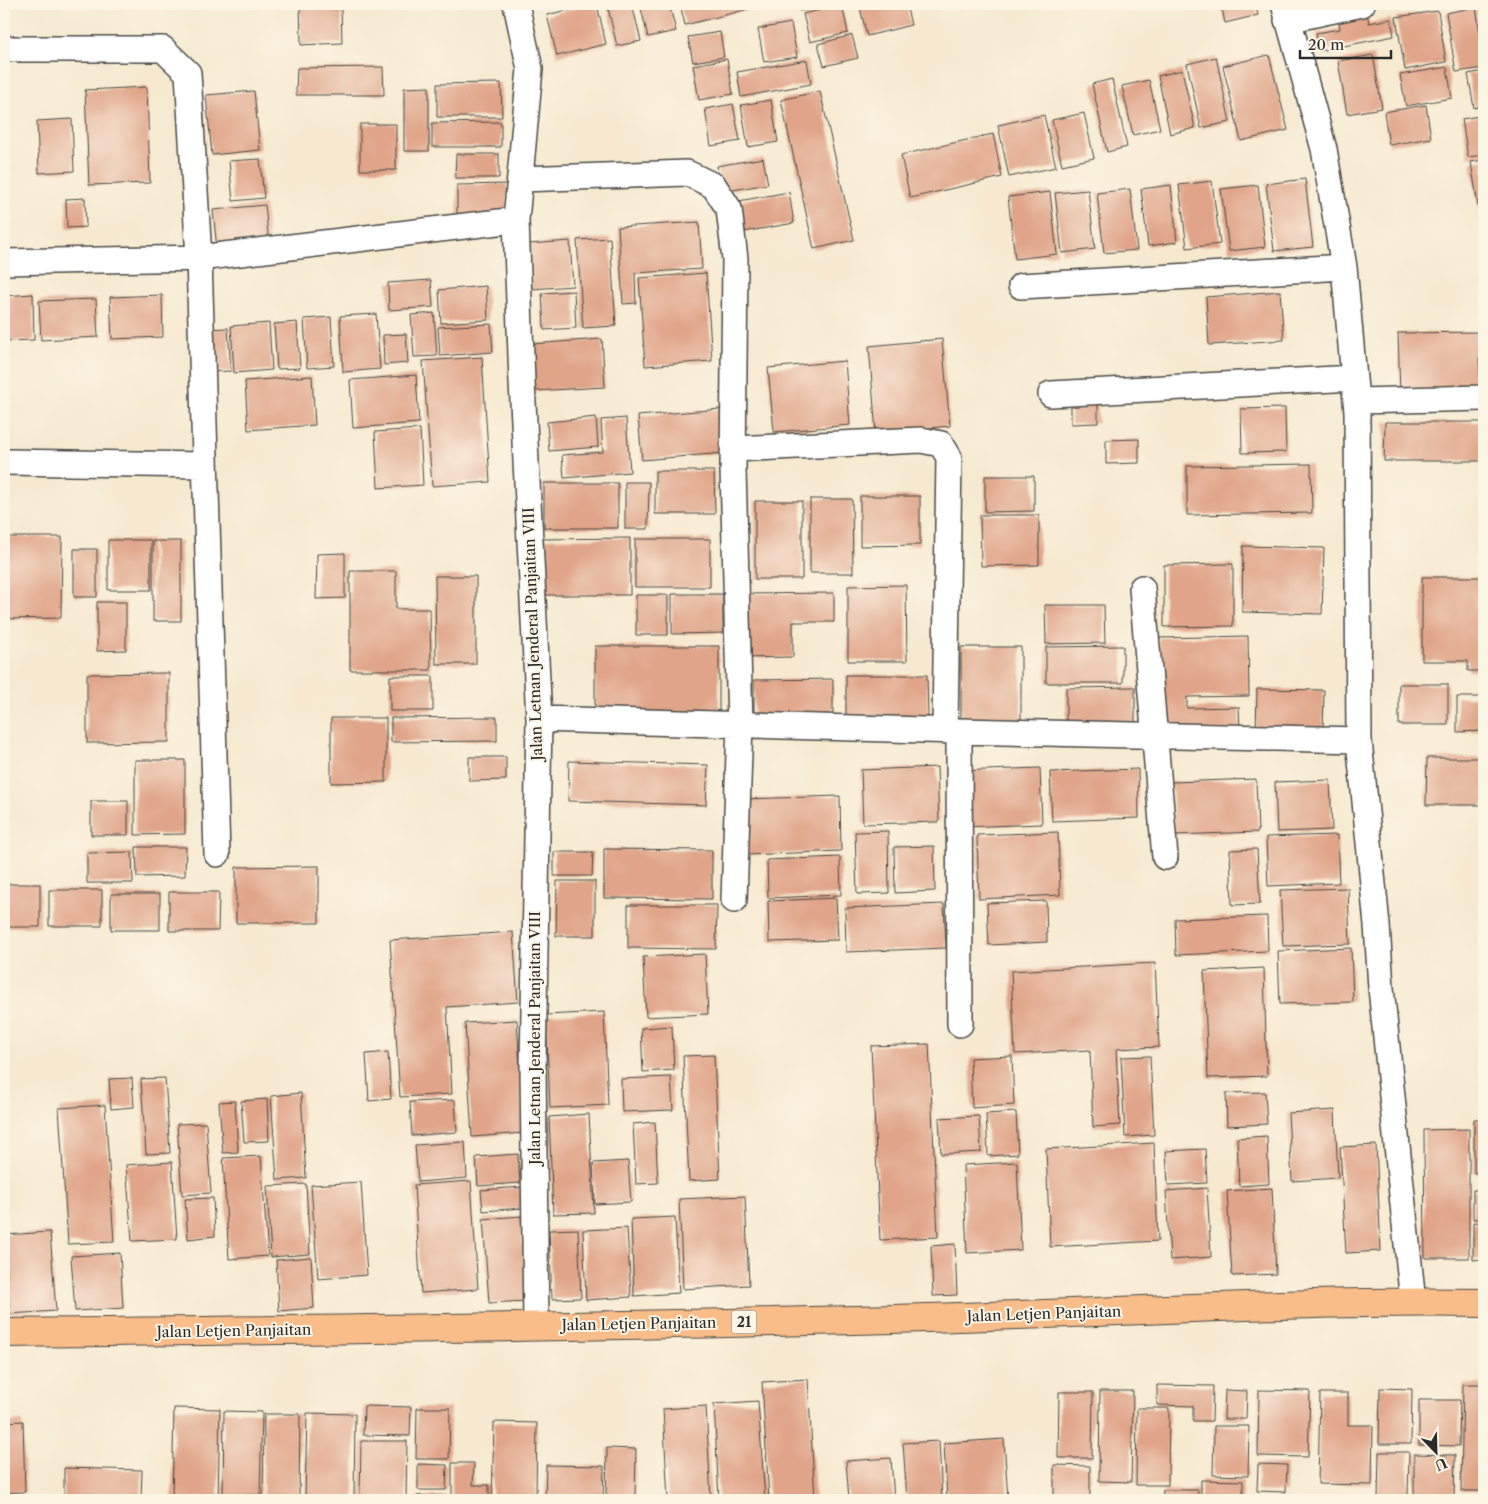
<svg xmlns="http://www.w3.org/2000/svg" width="1488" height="1504" font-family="'Libre Caslon Text',serif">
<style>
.building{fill:#e0a589}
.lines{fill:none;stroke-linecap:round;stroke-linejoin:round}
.minor-casing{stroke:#494844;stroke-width:28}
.trunk-casing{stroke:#494844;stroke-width:30}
.minor{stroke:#fff;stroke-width:25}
.trunk{stroke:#f8bd89;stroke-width:28}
.labels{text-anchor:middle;stroke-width:4;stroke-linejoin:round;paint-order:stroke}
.shield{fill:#fcf5e5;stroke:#6a6863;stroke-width:1}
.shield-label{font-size:14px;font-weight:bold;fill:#2b2b2b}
.street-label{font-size:15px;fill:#2b2b2b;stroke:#fcf5e5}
</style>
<rect width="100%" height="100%" fill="#fcf5e5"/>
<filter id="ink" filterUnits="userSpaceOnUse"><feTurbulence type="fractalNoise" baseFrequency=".02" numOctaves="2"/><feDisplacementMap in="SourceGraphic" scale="10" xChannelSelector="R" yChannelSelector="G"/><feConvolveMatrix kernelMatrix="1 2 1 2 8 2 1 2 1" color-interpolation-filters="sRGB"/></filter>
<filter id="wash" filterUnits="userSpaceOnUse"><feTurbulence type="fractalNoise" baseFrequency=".0096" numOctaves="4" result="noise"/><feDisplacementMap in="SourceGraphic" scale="20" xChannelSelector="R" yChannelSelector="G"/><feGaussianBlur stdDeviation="1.12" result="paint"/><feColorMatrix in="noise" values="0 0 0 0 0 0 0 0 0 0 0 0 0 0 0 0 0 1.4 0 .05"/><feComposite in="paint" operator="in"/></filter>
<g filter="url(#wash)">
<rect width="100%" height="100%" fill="#f6e9d0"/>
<g id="blocks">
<!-- building -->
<path class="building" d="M300 4H341L342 43 301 45Z
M592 4H597L606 44 557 56 547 15Z
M607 4H632L641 41 617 46Z
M640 4H669L676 31 648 37Z
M680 4H761V6L685 25Z
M797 4H828L799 11Z
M859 4H906L911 25 867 36Z
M1221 4H1255L1258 15 1225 23Z
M1480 4H1484V23H1483Z
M842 5 848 33 810 42 803 14Z
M1366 7 1369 23 1391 19 1394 36 1319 51 1316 33 1340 29 1337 12Z
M1476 7 1481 41 1484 40V68L1456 72 1446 13Z
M1438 11 1446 62 1405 70 1396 17Z
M791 23 797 57 764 62 758 29Z
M720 32 724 57 693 62 688 37Z
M852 35 858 58 824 66 818 44Z
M1269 55 1288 130 1241 141 1223 66Z
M1373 55 1382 108 1347 114 1338 61Z
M1216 57 1230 122 1201 128 1187 64Z
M727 59 733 94 699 100 693 65Z
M807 60 811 84 741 97 737 72Z
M383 67 384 95H296L297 68Z
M1447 67 1452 98 1406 106 1400 75Z
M1182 70 1195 128 1170 134 1158 76Z
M1484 71V106L1474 108 1468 74Z
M1112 79 1127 147 1107 152 1092 84Z
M1149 80 1160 129 1133 135 1122 86Z
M501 83 502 117H437V84Z
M147 87 150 183 89 185 85 90Z
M429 87V151H404V88Z
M254 91 260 150 212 155 206 95Z
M820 91 854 240 814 249 781 100Z
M771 100 778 142 748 147 741 105Z
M733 104 740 141 711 146 705 109Z
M1426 105 1431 138 1389 145 1384 112Z
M1084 113 1094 158 1062 165 1052 120Z
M1044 115 1056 167 1009 177 998 125Z
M1484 115V155L1468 157 1462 119Z
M72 119 74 171 39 173 37 121Z
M501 122V147H432V123Z
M360 124H396V170H360Z
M993 134 1002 177 910 198 901 155Z
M456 154H499V178H455Z
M763 158 768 184 721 192 717 166Z
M260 159 264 198 233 201 229 161Z
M1484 160V205L1478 206 1471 162Z
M1305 179 1313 247 1274 251 1266 184Z
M1212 181 1220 244 1187 248 1179 185Z
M507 184V215L457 216V185Z
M1171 185 1177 242 1148 246 1141 189Z
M1258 185 1265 247 1229 251 1221 189Z
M1130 189 1137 250 1104 253 1097 193Z
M1088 190 1095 249 1062 253 1055 193Z
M789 192 794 223 738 233 733 202Z
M1050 192 1057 254 1015 259 1008 197Z
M85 198 86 227 67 228 66 199Z
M265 205 269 244 217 249 213 210Z
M699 222 702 269 635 273 636 303 623 304 618 227Z
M4 231H6V253H4Z
M610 238 616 326 583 328 577 240Z
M570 241 573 286 532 289 529 244Z
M706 273 712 361 645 366 639 278Z
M431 280 433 307 389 310 388 283Z
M486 286 488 320 441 323 439 290Z
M574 291 576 328 544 330 542 293Z
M1280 291 1284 340 1209 345 1206 297Z
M33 294 34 340 4 341V296Z
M162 295 163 337 112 339 110 297Z
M96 299 98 337 41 340 39 301Z
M434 313 437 356 414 357 411 315Z
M376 314 380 369 343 372 340 316Z
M331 317 334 366 307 368 304 319Z
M297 322 300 368 277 369 274 324Z
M269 323 272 370 234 373 231 326Z
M491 324 493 352 440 356 438 327Z
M228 328 231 371 210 372 207 329Z
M1484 332V358H1479L1481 395H1400L1398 333Z
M406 334 408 363 384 365 383 335Z
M602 339 605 387 534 391 531 344Z
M942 339 950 426 876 433 869 346Z
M482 357 490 482 432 486 423 361Z
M845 361 850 425 774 432 768 368Z
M416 375 419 423 353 428 350 380Z
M312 376 315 425 248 430 245 381Z
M1071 402H1098V423L1071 424Z
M1285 408 1286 452 1242 453 1241 409Z
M720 409 724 453 642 460 638 416Z
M596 417 598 447 549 451 547 422Z
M626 418 630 472 564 478 562 455 603 452 601 420Z
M1385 422H1484V461H1384Z
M420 429 423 485 378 488 375 432Z
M1139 439V463L1106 464V440Z
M1311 464 1312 513 1187 515V466Z
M655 471H714L715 514H655Z
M985 476H1034V511L985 512Z
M625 482H649L648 529H625Z
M544 483H618V528H544Z
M860 496H920V545L860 546Z
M810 499H852L853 573H810Z
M755 501H802V579H755Z
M980 515H1039V565L981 566Z
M4 537H62L61 618 4 619Z
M630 538V595H541V539Z
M635 539H710V587H635Z
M108 540H151V590H108Z
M153 541H181V621H153Z
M1243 546 1324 548 1322 614 1242 612Z
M74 549H97V597H74Z
M345 553V598L316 599 317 554Z
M1233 564V626L1164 627V565Z
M350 571H396V609H430L431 670H350Z
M435 576H476V664H436Z
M1422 577H1484V671H1468V661H1422Z
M906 585 907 661H848V586Z
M834 593V622H793V657L743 658V594Z
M672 594H723V633L672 634Z
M636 595H668V635H636Z
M97 602H126V650L97 651Z
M1045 605H1104L1105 643 1046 644Z
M1248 636 1249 696 1187 697V708L1239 707 1240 730 1159 731V638Z
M595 646H719V718L595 719Z
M1123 646V683H1046V647Z
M961 647H1021V720H961Z
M169 673V742L87 743V674Z
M846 675H927L928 717 846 718Z
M390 676H433V711H390Z
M833 679V721L754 722V680Z
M1399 684H1448V725H1399Z
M1135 687V723L1066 724V688Z
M1257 689 1324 690 1323 735 1256 734Z
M1457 697H1484V731L1457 732Z
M497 717V741L391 742V718Z
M331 718H386V782L331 783Z
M469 757H506V780L469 781Z
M1427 758H1484V805H1426Z
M135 760H185V834L135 835Z
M569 761 708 765 706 805 568 801Z
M937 767 939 822 863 824 861 770Z
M1040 768 1042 824 962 827 960 771Z
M1138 769 1139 818 1052 821 1050 772Z
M1256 779 1258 832 1174 835 1172 782Z
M1330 780 1332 830 1277 832 1275 782Z
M840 796 841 851 747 855 745 799Z
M91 801H128V835H91Z
M888 831 889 893 857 894 855 832Z
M1058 832 1060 895 979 899 977 835Z
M1337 835 1339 883 1268 886 1266 837Z
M934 846 935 891 895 893 894 847Z
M136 847H186L185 876 137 877Z
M604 849 712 850V899L604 898Z
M1257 849 1260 904 1232 905 1230 850Z
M132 852 133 883H87V853Z
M554 852H593L592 876H554Z
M840 857 841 895 768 898 767 860Z
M319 866V923H236V867Z
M557 881H595V936H556Z
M4 884H40V927H4Z
M1348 888 1350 944 1283 946 1280 890Z
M49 890H102V926H49Z
M169 892H219L218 931H169Z
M111 894H160V930H111Z
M836 898 838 940 769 942 768 901Z
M1046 901 1047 942 989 945 987 903Z
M944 904 946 948 846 952 845 908Z
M628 905H717L716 949 628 948Z
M1267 916 1268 951 1176 955 1175 919Z
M513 932 518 1002 447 1007 452 1094 400 1097 390 940Z
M1351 948 1353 1002 1280 1004 1278 951Z
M705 954 708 1014 646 1017 643 957Z
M1155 963 1159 1047 1116 1049 1120 1125 1093 1127 1090 1050 1015 1054 1011 971Z
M1264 968 1267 1076 1208 1078 1204 971Z
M604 1012 608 1105 550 1108 546 1015Z
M517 1020 524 1133 472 1137 465 1023Z
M672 1026 674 1070 643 1072 641 1028Z
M929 1044 938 1237 880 1240 871 1046Z
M388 1052 391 1099 369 1101 366 1054Z
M714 1055 720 1179 689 1181 683 1056Z
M1012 1056 1014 1105 972 1108 970 1058Z
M1150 1056 1154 1135 1125 1137 1121 1057Z
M671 1077 673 1110 622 1112 621 1079Z
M132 1078 134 1107 111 1109 109 1079Z
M165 1078 170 1153 146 1154 141 1079Z
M1265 1092 1267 1124 1227 1126 1226 1093Z
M301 1093 306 1178 277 1180 271 1096Z
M267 1099 269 1141 244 1142 241 1101Z
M455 1100 457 1132 412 1136 410 1102Z
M235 1101 238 1152 223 1153 219 1102Z
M105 1105 114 1242 68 1244 59 1108Z
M1335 1110 1338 1178 1292 1181 1288 1113Z
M1016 1112 1018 1154 988 1156 986 1114Z
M589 1114 594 1213 553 1214 549 1117Z
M979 1116 981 1152 941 1154 939 1118Z
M1474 1119H1484V1173H1474Z
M655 1122 658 1183 636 1184 633 1124Z
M206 1123 211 1193 182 1195 177 1124Z
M1469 1129V1258H1425L1424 1130Z
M1267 1136 1269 1184 1239 1186 1237 1138Z
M465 1142 467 1178 418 1182 415 1145Z
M1154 1143 1158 1241 1050 1247 1046 1149Z
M1376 1145 1381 1251 1346 1253 1340 1147Z
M1205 1149 1207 1183 1168 1185 1166 1151Z
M518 1154 520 1183 478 1186 476 1157Z
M261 1156 268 1256 229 1259 223 1158Z
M628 1161 631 1202 595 1204 593 1163Z
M172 1162 177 1239 132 1241 126 1165Z
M1017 1162 1021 1250 967 1253 963 1165Z
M471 1181 478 1289 421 1293 414 1185Z
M361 1182 367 1275 318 1279 311 1185Z
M306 1184 310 1254 271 1257 267 1186Z
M522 1187 523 1208 483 1211 481 1190Z
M1207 1188 1211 1257 1170 1260 1166 1191Z
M1272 1188 1276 1274 1232 1276 1227 1191Z
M1473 1190H1484V1219H1473Z
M745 1196 749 1285 683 1289 679 1199Z
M213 1198 215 1236 188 1239 185 1199Z
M521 1216 526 1301 489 1303 483 1219Z
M675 1217 679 1293 634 1296 631 1219Z
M1473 1222 1484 1223V1259L1473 1260Z
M627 1228 631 1297 586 1300 583 1230Z
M578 1229 581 1298 552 1299 549 1230Z
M50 1232 56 1311 10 1314 4 1235Z
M955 1244 957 1295 933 1296 931 1246Z
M120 1253 123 1308 75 1311 71 1256Z
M311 1257 314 1308 279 1311 276 1260Z
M808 1379 815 1500H769L762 1382Z
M1463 1384H1484V1491H1461Z
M1157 1385 1213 1386 1212 1421H1193V1406L1157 1405Z
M1380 1388 1412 1389 1411 1444H1379Z
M1225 1390 1247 1391 1246 1419H1224Z
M1259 1390 1310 1391 1308 1457 1258 1456Z
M1100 1391H1133L1131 1482 1099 1481Z
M1059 1392H1093L1092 1458H1058Z
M1320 1393H1348V1425H1373L1372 1485 1318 1484Z
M1419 1400H1460L1459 1446 1419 1445Z
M758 1401 765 1500H719L714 1404Z
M364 1406 411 1407 410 1436 363 1435Z
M706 1406 711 1500H668L663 1409Z
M174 1408 220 1409 218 1500H172Z
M417 1408H450L449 1459H416Z
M1137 1408H1169L1168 1485H1136Z
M224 1411 262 1412 260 1495H223Z
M307 1413 355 1414 354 1500H305Z
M264 1414H300L299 1499H263Z
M23 1421 25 1492 4 1493V1422Z
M494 1422 537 1423 536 1500H492Z
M1214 1426H1249L1248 1476 1213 1475Z
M1004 1439 1008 1500H947L944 1443Z
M361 1441H407L406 1500 360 1499Z
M939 1441 942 1500H907L903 1443Z
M607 1448 636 1449 635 1500 606 1499Z
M1379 1452H1409L1408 1499H1378Z
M1414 1454 1455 1455 1454 1499 1414 1498Z
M891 1458 894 1500H849L846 1461Z
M452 1463H474L473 1485H489V1500H452Z
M418 1464 447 1465 446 1490H418Z
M1258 1464 1287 1465 1286 1492 1257 1491Z
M546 1465 604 1466 603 1500H545Z
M1054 1465 1090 1466V1500H1054Z
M64 1468 142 1470 141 1500H64Z
M1201 1480 1243 1481V1500H1201Z
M1163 1490H1198V1500H1162Z
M417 1496H447V1500H417Z"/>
</g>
</g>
<g filter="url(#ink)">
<use href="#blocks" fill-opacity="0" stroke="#494844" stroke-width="1"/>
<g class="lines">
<defs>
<path id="minor" d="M516 4 530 69 516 220 522 382 539 719 533 1068 536 1326
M1284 4 1324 149 1344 267 1357 412 1359 740 1377 925 1381 988 1413 1303
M1287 20 1362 4
M4 49H163L188 73 199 258 217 854
M521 179 687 173 714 186 729 209 735 259 733 470 740 724 734 900
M4 262 199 258 516 220
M1021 286 1344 267
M1051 394 1354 378
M1356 401 1484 398
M734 449 921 440 941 444 949 457 945 730
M4 462 204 465
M1142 588 1165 857
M539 719 959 731 1359 740
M959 731 960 1024"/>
<path id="trunk" d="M4 1333C311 1330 619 1327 926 1318 1112 1313 1298 1300 1484 1303"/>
</defs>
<!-- minor casing -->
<use href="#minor" class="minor-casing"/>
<!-- trunk casing -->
<use href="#trunk" class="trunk-casing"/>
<!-- minor -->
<use href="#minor" class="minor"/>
<!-- trunk -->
<use href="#trunk" class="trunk"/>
</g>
</g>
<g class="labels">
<!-- shield labels -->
<rect class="shield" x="731.5" y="1310.5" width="25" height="23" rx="4"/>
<g class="shield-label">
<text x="744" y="1327">21</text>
</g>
<!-- street labels -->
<g class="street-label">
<text transform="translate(533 634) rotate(-92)" y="5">Jalan Letnan Jenderal Panjaitan VIII</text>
<text transform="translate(535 1038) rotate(-90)" y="5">Jalan Letnan Jenderal Panjaitan VIII</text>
<text transform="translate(1044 1314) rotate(-2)" y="5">Jalan Letjen Panjaitan</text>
<text transform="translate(639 1324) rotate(-1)" y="5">Jalan Letjen Panjaitan</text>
<text transform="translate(234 1331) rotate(-1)" y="5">Jalan Letjen Panjaitan</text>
</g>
</g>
<!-- margin -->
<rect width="1488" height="1504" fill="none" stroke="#fcf5e5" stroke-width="20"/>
<!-- north arrow -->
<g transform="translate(1436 1452) rotate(157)" stroke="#fcf5e5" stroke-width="4" paint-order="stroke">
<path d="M0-4L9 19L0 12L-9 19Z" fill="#2b2b2b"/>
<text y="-8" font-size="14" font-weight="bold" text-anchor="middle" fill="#2b2b2b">U</text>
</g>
<!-- scale -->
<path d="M1300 50v8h91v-8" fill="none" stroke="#2b2b2b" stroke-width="2.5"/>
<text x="1308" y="50" font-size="15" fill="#2b2b2b" stroke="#fcf5e5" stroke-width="4" paint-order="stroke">20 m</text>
</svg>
